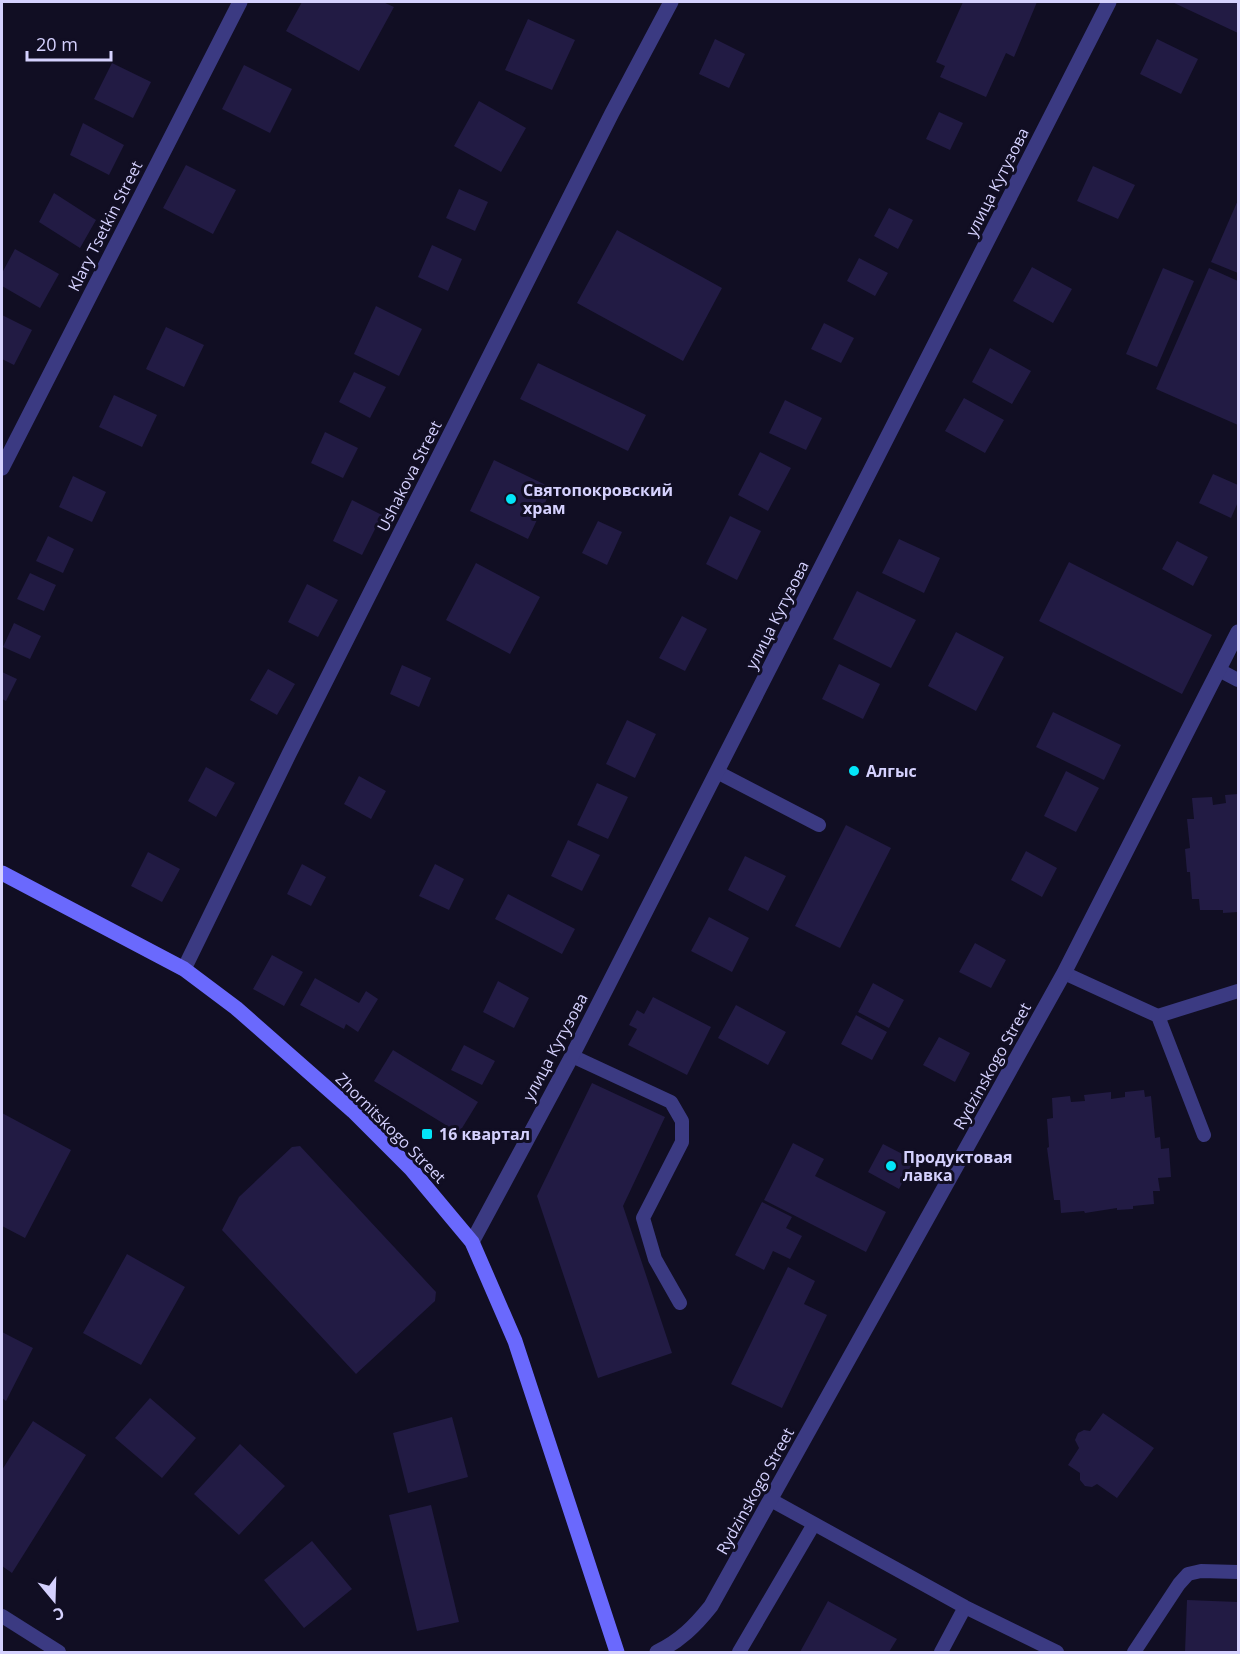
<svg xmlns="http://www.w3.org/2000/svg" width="1240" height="1654" font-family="'Open Sans',sans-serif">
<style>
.building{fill:#221b44}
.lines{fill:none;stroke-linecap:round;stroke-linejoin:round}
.lane{stroke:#3b3a82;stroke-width:14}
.street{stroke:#3b3a82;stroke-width:15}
.secondary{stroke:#6a69fd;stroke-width:15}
.poi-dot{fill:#03e5f8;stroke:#110e23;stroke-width:2}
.labels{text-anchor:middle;stroke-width:6;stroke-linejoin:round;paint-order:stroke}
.street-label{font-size:16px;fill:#d5d1fe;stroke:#110e23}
.poi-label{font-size:16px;font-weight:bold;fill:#d5d1fe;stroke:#110e23;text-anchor:start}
</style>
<rect width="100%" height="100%" fill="#110e23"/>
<!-- building -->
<path class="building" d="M302 2H383L394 7 359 71 286 31Z
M963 2H1037L1014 57 1006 53 986 97 940 77 945 66 936 62Z
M1172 2H1238V33Z
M528 19 575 40 552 90 505 70Z
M715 39 745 54 729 88 699 74Z
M1157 39 1198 59 1181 94 1140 74Z
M112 63 151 82 133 118 94 99Z
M244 65 292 89 270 133 222 109Z
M479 101 526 128 501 172 454 146Z
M939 112 963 123 950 150 926 139Z
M83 123 124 145 109 175 70 155Z
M186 165 236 190 213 234 163 208Z
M1093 166 1135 185 1118 219 1077 201Z
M459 189 488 202 475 231 446 218Z
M54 193 96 220 80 248 39 222Z
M1238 200V273L1211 262Z
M889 208 913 220 898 249 874 236Z
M617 230 722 288 683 361 577 303Z
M432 245 462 259 448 291 418 277Z
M15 249 59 274 40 308 2 286V273Z
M859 258 888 273 875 296 847 281Z
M1032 267 1072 289 1053 323 1013 301Z
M1163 268 1194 281 1157 367 1126 354Z
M1209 268 1238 281V425L1156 389Z
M376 306 422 329 399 376 354 354Z
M2 315 32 330 14 365 2 359Z
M824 323 854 338 841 363 811 349Z
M166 327 204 345 184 387 146 369Z
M990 348 1031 371 1012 404 972 382Z
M538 363 646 415 628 451 520 399Z
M354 372 386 387 370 418 339 402Z
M114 395 157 415 142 447 99 427Z
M964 398 1004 420 985 453 945 431Z
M785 400 822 418 806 450 769 433Z
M325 432 358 448 343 478 311 463Z
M760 452 791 468 768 511 738 495Z
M494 460 552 488 528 539 470 511Z
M1213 474 1238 485V502L1231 518 1199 503Z
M73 476 106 492 92 522 59 507Z
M352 500 382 515 362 555 333 541Z
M730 516 761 531 737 580 706 564Z
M598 521 622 532 607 565 582 553Z
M48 536 74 549 63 573 36 561Z
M899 539 940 558 924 593 882 573Z
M1177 541 1208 557 1193 586 1162 569Z
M1069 562 1212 635 1182 694 1039 621Z
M476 563 540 597 510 654 446 620Z
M30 573 56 585 44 611 17 599Z
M307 584 338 600 318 637 288 622Z
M857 591 916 620 891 668 833 639Z
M682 616 707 629 685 671 659 658Z
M14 623 41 636 30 659 3 647Z
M956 632 1004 657 976 711 928 686Z
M839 664 880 684 863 719 822 699Z
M402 665 431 678 419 707 390 694Z
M268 669 295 684 277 715 250 700Z
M2 672 17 679 6 701 2 699Z
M1053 712 1121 745 1104 780 1036 747Z
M627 720 656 734 635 778 606 764Z
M206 767 235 783 216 817 188 801Z
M1066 771 1099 788 1076 832 1044 816Z
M359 776 386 791 371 819 344 804Z
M597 783 628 797 608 839 577 825Z
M1238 794V912L1223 913V910H1200L1199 899H1192L1190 872H1187L1185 849 1190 848 1187 819H1194L1192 798 1212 797 1213 805 1226 803 1225 795Z
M846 825 891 848 840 948 795 926Z
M568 840 600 855 582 891 551 876Z
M1026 851 1057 868 1042 897 1011 880Z
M148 852 180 869 162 902 131 886Z
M745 856 786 876 768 911 728 890Z
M302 864 326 877 311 906 287 894Z
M435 864 464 879 449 910 419 896Z
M508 894 575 929 562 954 495 919Z
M709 917 749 938 732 972 691 951Z
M975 943 1006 960 991 988 959 972Z
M272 955 303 972 284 1006 253 989Z
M315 978 359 1003 366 991 378 999 358 1032 346 1024 344 1029 300 1005Z
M498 981 529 998 514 1028 483 1012Z
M873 983 904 1000 889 1028 858 1012Z
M653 997 711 1027 687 1075 628 1045 637 1029 629 1025 637 1010 644 1014Z
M736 1005 786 1032 768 1065 718 1038Z
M856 1015 887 1032 872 1060 841 1044Z
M939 1037 970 1053 955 1082 923 1065Z
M464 1045 495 1061 482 1085 451 1070Z
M393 1050 478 1102 459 1133 374 1081Z
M592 1083 665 1117 623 1206 672 1353 598 1378 537 1196Z
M1144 1090 1145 1097 1151 1096 1155 1138 1160 1137 1161 1149 1169 1148 1171 1177 1158 1178 1160 1191H1153L1154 1204 1133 1206V1209L1117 1210V1208L1085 1213 1084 1211 1061 1213 1060 1200H1054L1047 1148 1049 1147 1047 1119 1053 1118 1052 1098 1070 1096 1071 1102 1085 1101 1084 1095 1111 1092V1099L1125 1097V1092Z
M2 1113 71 1150 25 1238 2 1226Z
M793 1143 824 1159 815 1176 886 1212 866 1252 764 1200Z
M883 1144 914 1160 899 1189 868 1172Z
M300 1146 436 1292 435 1301 356 1374 222 1230 239 1197 292 1147Z
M762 1202 792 1217 786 1228 802 1236 790 1259 773 1251 764 1270 735 1255Z
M127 1254 185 1287 141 1365 83 1333Z
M788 1267 815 1281 804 1304 827 1315 782 1408 731 1384Z
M2 1332 33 1348 6 1401 2 1398Z
M150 1398 196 1438 162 1478 115 1438Z
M1103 1413 1154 1448 1117 1498 1097 1484 1092 1487 1085 1486 1080 1480V1473L1068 1465 1079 1448 1075 1440 1078 1433 1084 1430 1090 1431Z
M452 1417 468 1477 408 1493 393 1433Z
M33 1421 86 1455 12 1573 2 1566V1470Z
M240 1444 285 1486 239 1535 194 1494Z
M431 1505 459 1622 417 1631 389 1515Z
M312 1541 352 1589 304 1628 264 1580Z
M1187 1600 1238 1602V1652H1185Z
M828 1601 897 1639 889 1652H800Z"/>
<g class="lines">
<!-- lane -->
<path class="lane" d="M1219 670 1238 680
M717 772 819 825
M1064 973 1158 1016 1238 991
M1158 1016 1204 1135
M572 1056 671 1102 682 1121V1142L643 1218 655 1259 680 1303
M771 1500 965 1607 1057 1652
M2 1616 59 1652
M739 1652 814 1524
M941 1652 965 1607
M1134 1652 1179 1584 1188 1574 1201 1571 1238 1572"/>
<!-- street -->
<path class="street" d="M2 468 240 2
M184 969 289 754 612 113 671 2
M472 1242 572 1056 1109 2
M657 1652C680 1641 695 1626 711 1606L1064 973 1238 632"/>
<!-- secondary -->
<path class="secondary" d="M2 873 184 969 236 1008 353 1111 411 1169 472 1242 515 1341 617 1652"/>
</g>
<!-- markers -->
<g class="poi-dot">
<circle cx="511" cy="499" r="6"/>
<circle cx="854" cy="771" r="6"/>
<rect x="421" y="1128" width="12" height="12" rx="3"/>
<circle cx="891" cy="1166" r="6"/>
</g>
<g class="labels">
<!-- street labels -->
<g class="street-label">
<text transform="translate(997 182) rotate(-63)" y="6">улица Кутузова</text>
<text transform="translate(105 226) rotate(-63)" y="6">Klary Tsetkin Street</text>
<text transform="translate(409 476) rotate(-63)" y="6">Ushakova Street</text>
<text transform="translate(777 615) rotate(-63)" y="6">улица Кутузова</text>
<text transform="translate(555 1047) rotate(-62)" y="6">улица Кутузова</text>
<text transform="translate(992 1066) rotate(-61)" y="6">Rydzinskogo Street</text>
<text transform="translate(391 1128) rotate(45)" y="6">Zhornitskogo Street</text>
<text transform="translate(755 1491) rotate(-61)" y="6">Rydzinskogo Street</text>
</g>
<!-- poi labels -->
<g class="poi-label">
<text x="523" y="496">Святопокровский<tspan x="523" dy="18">храм</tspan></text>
<text x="866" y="777">Алгыс</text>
<text x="439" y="1140">16 квартал</text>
<text x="903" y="1163">Продуктовая<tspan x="903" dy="18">лавка</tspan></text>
</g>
</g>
<!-- border -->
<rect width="1240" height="1654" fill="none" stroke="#d5d1fe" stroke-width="6"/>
<!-- north arrow -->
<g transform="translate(54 1600) rotate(161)" stroke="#110e23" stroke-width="4.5" paint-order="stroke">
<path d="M0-4.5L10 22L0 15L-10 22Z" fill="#d5d1fe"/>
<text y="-9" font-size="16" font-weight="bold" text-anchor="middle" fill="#d5d1fe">С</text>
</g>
<!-- scale -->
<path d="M27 51v9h84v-9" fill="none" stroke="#d5d1fe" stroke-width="3"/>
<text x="36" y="51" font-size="18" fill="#d5d1fe" stroke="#110e23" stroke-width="4.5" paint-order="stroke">20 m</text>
</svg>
